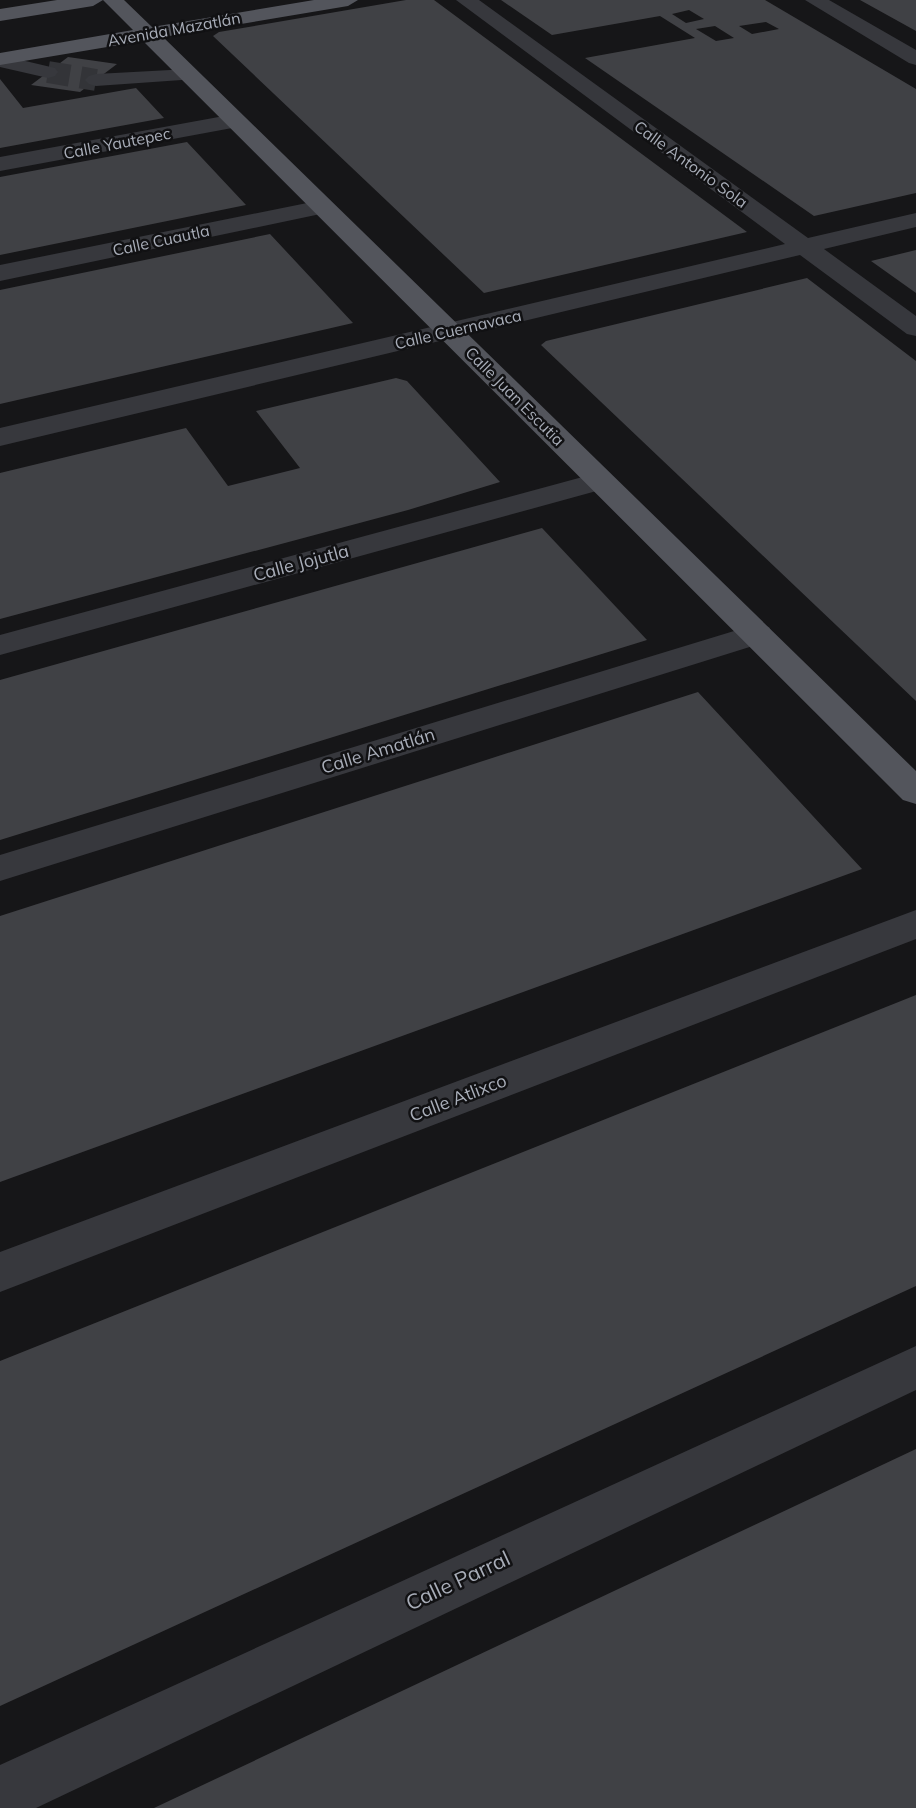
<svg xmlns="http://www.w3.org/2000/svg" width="916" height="1808" font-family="Mulish,sans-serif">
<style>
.building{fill:#404145;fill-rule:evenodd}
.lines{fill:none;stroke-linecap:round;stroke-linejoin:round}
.minor-tunnel{stroke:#333438;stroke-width:22;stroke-dasharray:22 11;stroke-linecap:butt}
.minor{fill:#37383d;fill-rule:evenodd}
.major{fill:#53555c;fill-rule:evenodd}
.labels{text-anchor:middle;stroke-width:5;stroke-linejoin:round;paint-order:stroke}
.far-street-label{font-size:16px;fill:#a8adb8;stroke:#111113}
.street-label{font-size:18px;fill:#a8adb8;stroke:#111113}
.near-street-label{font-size:21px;fill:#a8adb8;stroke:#111113}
</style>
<rect width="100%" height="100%" fill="#161618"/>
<!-- building -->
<path class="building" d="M406 0H434L747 232 484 293 213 36 219 32Z
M501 0H765L916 89V193L814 216 585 58 695 38 660 16 552 35ZM689 10 704 19 686 23 672 14ZM766 22 779 29 752 34 739 26ZM715 26 734 38 716 41 696 29Z
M860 0H916V31Z
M68 57 117 64 80 92 31 85Z
M0 79 23 108 136 88 164 118 0 148Z
M187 142 246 205 0 255V177Z
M270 234 353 323 0 404V290Z
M916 250V293L871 261Z
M807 278 916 361V701L541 345 546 341Z
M396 378 407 381 500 482 408 510 0 619V473L186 428 228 486 300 468 256 411Z
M542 528 647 640 0 840V680Z
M698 692 862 869 0 1182V916Z
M916 995V1286L0 1706V1361Z
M916 1449V1808H154L614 1591Z"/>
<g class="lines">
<!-- minor-tunnel -->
<path class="minor-tunnel" d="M48 72 96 80"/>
<!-- minor -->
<path class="minor" d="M456 0H479L808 238 916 213V227L824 249 916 316V336L907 334 800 255 0 446V428L785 244Z
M805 0H829L916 50V65L909 63Z
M0 55 55 68 58 72 55 76 48 78 0 67Z
M189 69 196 71 199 75 196 79 96 86 89 84 85 80 89 76 96 74Z
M235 114 243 116 246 121 243 126 0 171V157Z
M322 200 330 202 334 207 330 212 0 281V265Z
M601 472 611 475 616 481 611 487 0 655V635Z
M757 624 769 627 773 634 769 641 0 881V855Z
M916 910V939L0 1292V1252Z
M916 1346V1390L36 1808H0V1765Z"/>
<!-- major -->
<path class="major" d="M57 0H103L93 6 0 21V9Z
M103 0H124L152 27 314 0H358L348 6 163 37 916 771V804L903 800 143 41 0 65V53L133 30Z"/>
</g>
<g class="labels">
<!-- far-street labels -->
<g class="far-street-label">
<text transform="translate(174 29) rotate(-10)" y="6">Avenida Mazatlán</text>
<text transform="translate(117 143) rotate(-11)" y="6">Calle Yautepec</text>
<text transform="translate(691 164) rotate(36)" y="6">Calle Antonio Sola</text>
<text transform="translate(161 240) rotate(-12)" y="6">Calle Cuautla</text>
<text transform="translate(458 329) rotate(-13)" y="6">Calle Cuernavaca</text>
<text transform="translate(515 396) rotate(45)" y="6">Calle Juan Escutia</text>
</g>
<!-- street labels -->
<g class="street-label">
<text transform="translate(301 563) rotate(-15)" y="6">Calle Jojutla</text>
<text transform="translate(378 751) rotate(-17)" y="6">Calle Amatlán</text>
<text transform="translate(458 1098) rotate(-21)" y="6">Calle Atlixco</text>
</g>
<!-- near-street labels -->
<g class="near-street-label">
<text transform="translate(458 1581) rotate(-25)" y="7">Calle Parral</text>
</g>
</g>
</svg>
